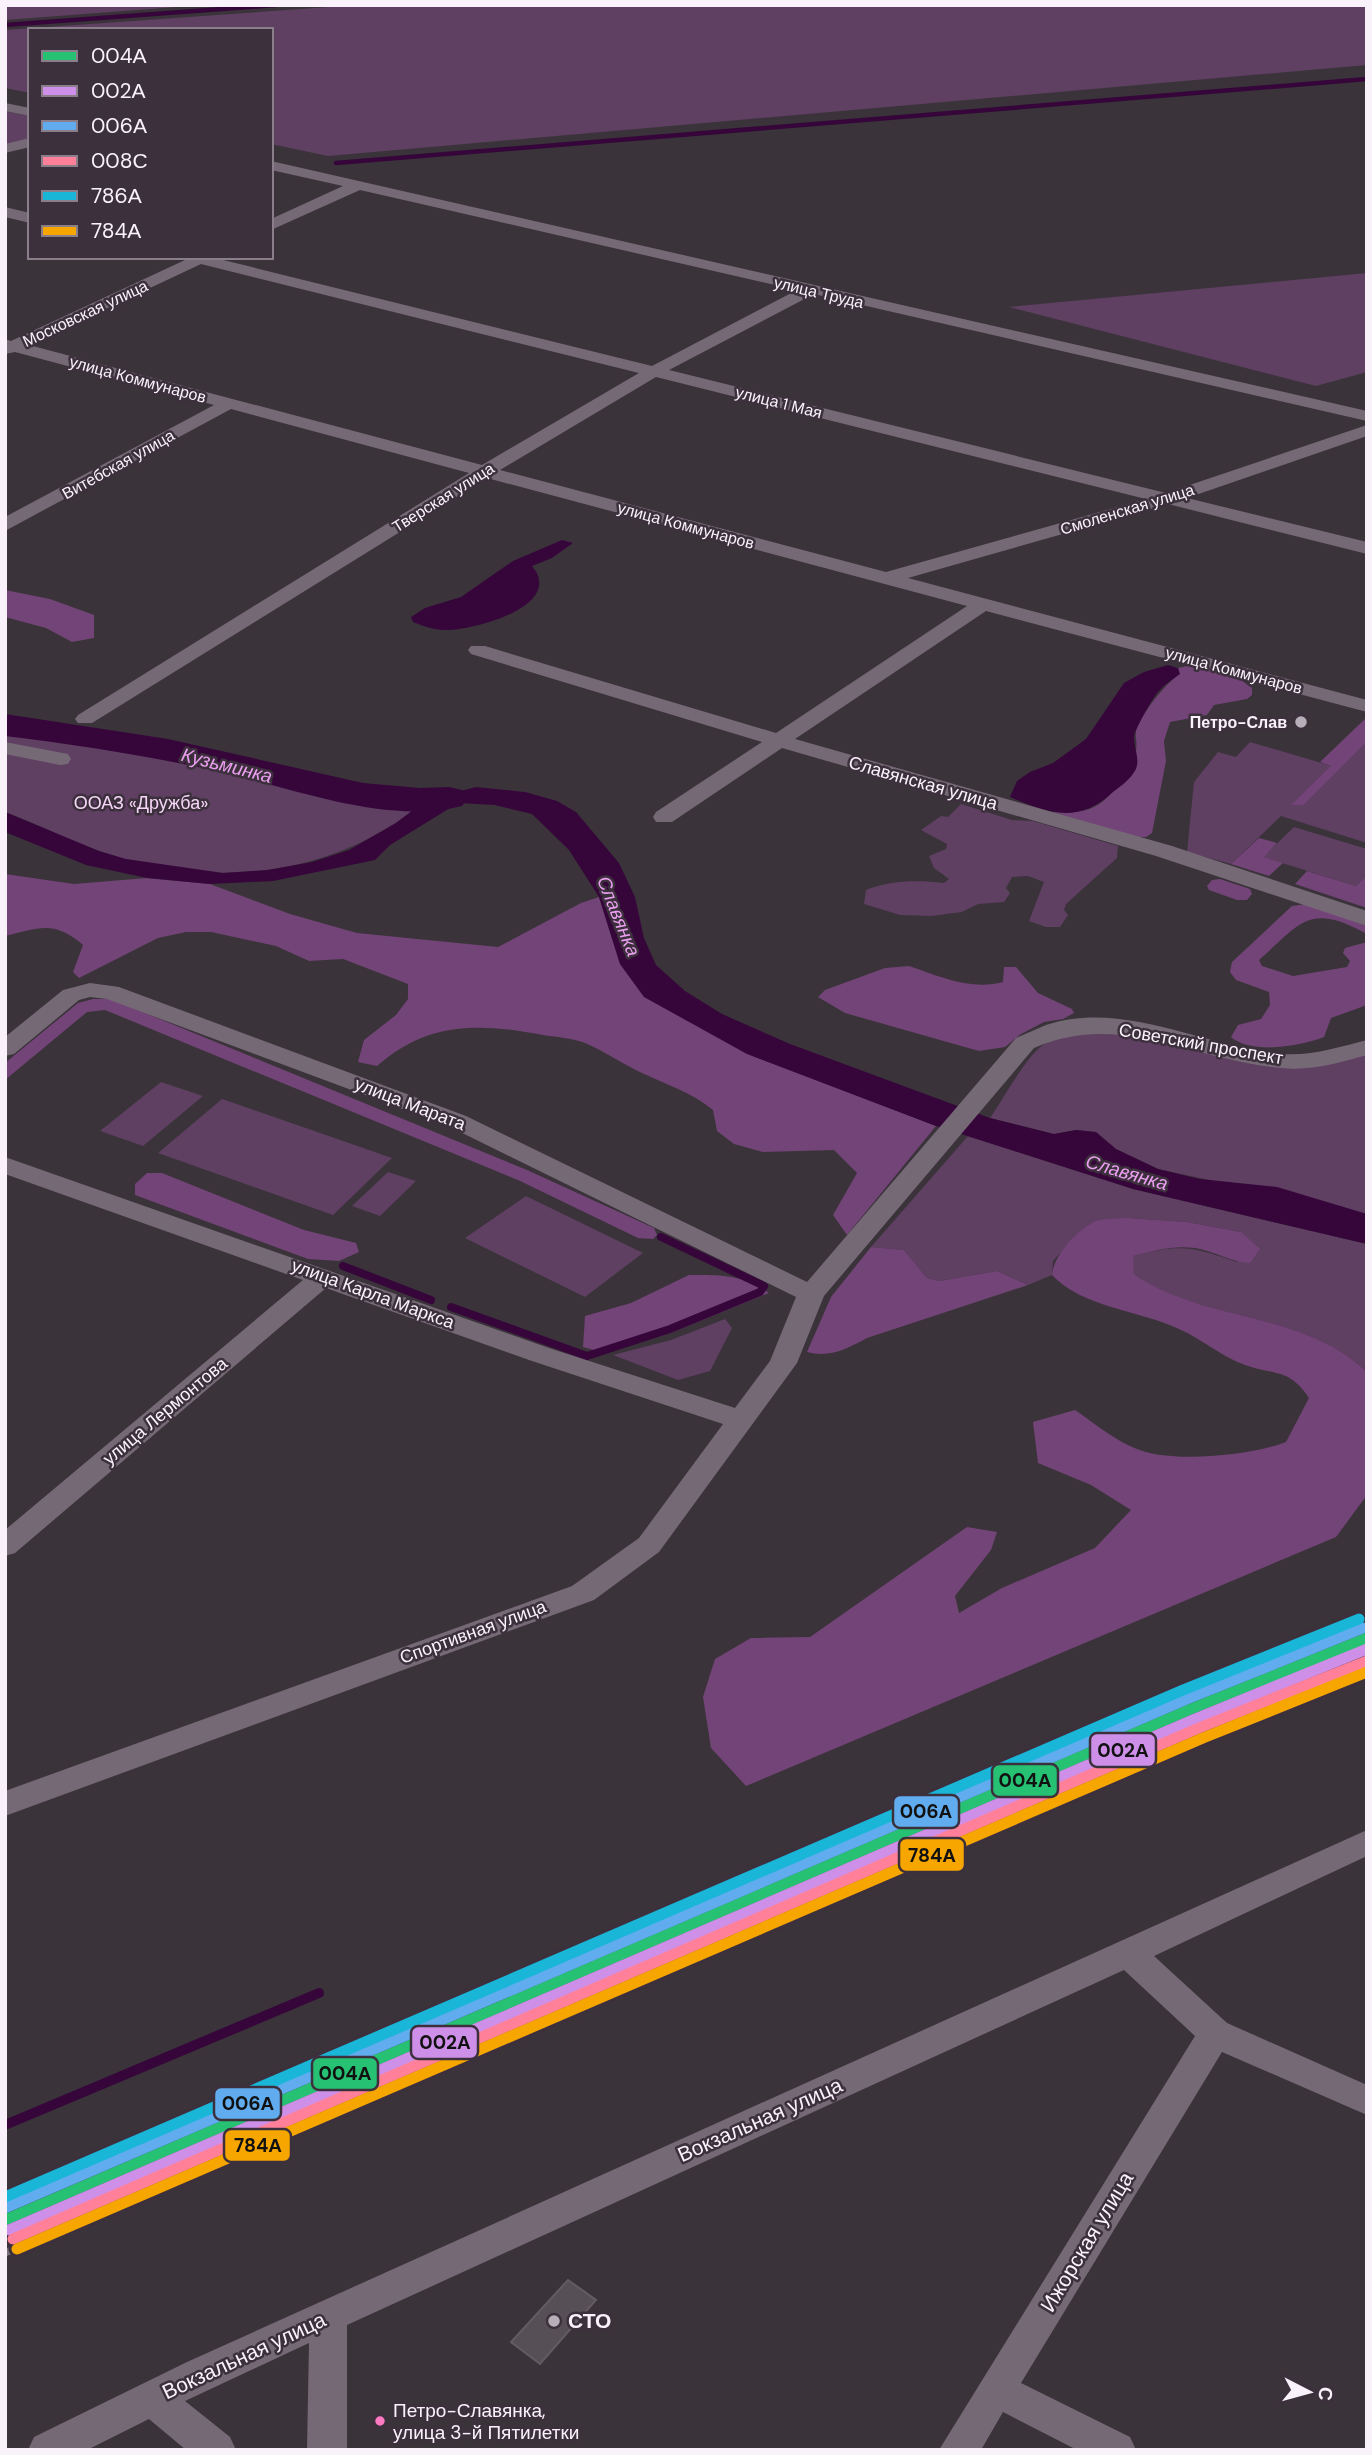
<svg xmlns="http://www.w3.org/2000/svg" width="1372" height="2455" font-family="'DM Sans',sans-serif">
<style>
.green{fill:#5f3f62}
.forest{fill:#734477}
.water{fill:#36063b}
.lines{fill:none;stroke-linecap:round;stroke-linejoin:round}
.stream-far2{stroke:#36063b;stroke-width:4.5}
.stream-far1{stroke:#36063b;stroke-width:8}
.stream{stroke:#36063b;stroke-width:10}
.river{fill:#36063b;fill-rule:evenodd}
.building{fill:#565056;stroke:#635d63;stroke-width:2}
.minor{fill:#766976;fill-rule:evenodd}
.rail{stroke:#79707a;stroke-width:7;stroke-dasharray:14 7;stroke-linecap:butt}
.rail-1-casing{stroke:#3d303d;stroke-width:17}
.rail-2-casing{stroke:#3d303d;stroke-width:17}
.rail-3-casing{stroke:#3d303d;stroke-width:17}
.rail-4-casing{stroke:#3d303d;stroke-width:17}
.rail-5-casing{stroke:#3d303d;stroke-width:17}
.rail-6-casing{stroke:#3d303d;stroke-width:17}
.rail-1{stroke:#26c172;stroke-width:11}
.rail-2{stroke:#ce8fe9;stroke-width:11}
.rail-3{stroke:#60acee;stroke-width:11}
.rail-4{stroke:#ff8098;stroke-width:11}
.rail-5{stroke:#1ab6d8;stroke-width:11}
.rail-6{stroke:#f7a600;stroke-width:11}
.poi-dot{fill:#b7afb7;stroke:#3d303d;stroke-width:2.5}
.bus-dot{fill:#fe7ac1;stroke:#3d303d;stroke-width:2.5}
.labels{text-anchor:middle;stroke-width:5;stroke-linejoin:round;paint-order:stroke}
.far-street-label{font-size:16px;fill:#faf2fa;stroke:#3d303d}
.far-poi-label{font-size:16px;font-weight:bold;fill:#faf2fa;stroke:#3d303d;text-anchor:end}
.street-label{font-size:18px;fill:#faf2fa;stroke:#3d303d}
.park-label{font-size:18px;fill:#f5d6f7;stroke:#3d303d}
.water-label{font-size:19px;font-style:italic;fill:#eb9ff1;stroke:#3d303d}
.near-bus-label{font-size:19px;fill:#faf2fa;stroke:#3d303d;text-anchor:start}
.near-street-label{font-size:21px;fill:#faf2fa;stroke:#3d303d}
.near-poi-label{font-size:21px;font-weight:bold;fill:#faf2fa;stroke:#3d303d;text-anchor:start}
.line-badge{stroke:#3d303d;stroke-width:2.5}
.pale-badge-label{font-size:19px;text-anchor:middle;font-weight:bold;fill:#111}
</style>
<rect width="100%" height="100%" fill="#3a333a"/>
<!-- green -->
<path class="green" d="M5 5H203L5 20Z
M358 5H1367V65L328 156 271 144V30H30V93L5 88V30Z
M5 111 30 116V140L5 146Z
M1367 273V372L1316 386 1009 307Z
M5 725 115 738 282 776 313 786 426 800C337 877 209 891 99 851 67 840 37 823 5 812Z
M1250 742 1332 766 1293 805H1304L1367 742V843L1281 816 1231 864 1187 852 1194 782 1218 752 1236 757Z
M961 804 1012 820 1033 821 1118 846 1117 858 1066 904 1064 910 1068 915 1060 927H1046L1029 921 1044 882 1028 876 1012 877 1006 888 1010 893 1004 902 978 904 962 912 931 916 900 915 864 904 866 890C890 880 919 880 944 883L949 879 934 868 929 856 946 849 947 844 921 830 941 816 948 817Z
M1294 827 1367 849V875L1356 886 1263 857Z
M1137 1034 1263 1065 1367 1054V1214L1158 1169 1116 1149 1095 1132 1076 1130 1054 1134 990 1118C1004 1098 1020 1067 1037 1050 1060 1028 1107 1033 1137 1034Z
M161 1082 203 1096 143 1146 100 1131Z
M222 1099 392 1158 333 1215 158 1153Z
M968 1136 1133 1189 1367 1244V1372C1316 1323 1244 1321 1181 1300 1164 1295 1149 1284 1134 1274L1132 1256C1181 1244 1190 1246 1237 1262L1241 1232 1187 1222 1128 1218 1071 1241 1053 1261 1052 1275 1028 1285 997 1271 939 1281 927 1278 904 1250 871 1247Z
M388 1172 416 1181 380 1216 352 1206Z
M526 1196 643 1253 585 1297 465 1238Z
M725 1319 732 1328 710 1371 678 1380 613 1355 671 1340Z"/>
<!-- forest -->
<path class="forest" d="M5 590 50 599 94 615V638L72 642 46 628 5 617Z
M1192 665 1241 680 1252 688V695L1247 699 1214 705 1207 715 1170 722 1164 741 1166 761 1152 833 1146 837H1136L1052 812C1093 815 1107 805 1126 770 1129 765 1136 756 1136 750 1138 741 1133 734 1138 724 1150 704 1161 689 1179 674L1178 668Z
M1367 717V742L1304 805H1291L1331 766 1320 762Z
M1259 838 1277 843 1264 857 1283 863 1269 876 1231 864Z
M1307 871 1356 886 1367 875V908L1295 884Z
M5 874 74 884 147 878 210 884 290 914 357 933 498 947 581 903 599 897 620 964 645 997 748 1054 936 1126 847 1235 833 1215 857 1173 834 1150 763 1152 734 1144 717 1131 713 1110C691 1092 667 1085 642 1073 623 1064 604 1051 585 1043 572 1038 556 1037 543 1035 479 1023 428 1021 377 1066L358 1062 364 1040 396 1015 408 999V984L343 959 309 961 276 946 211 932H186L158 938 79 978 73 972 83 945C54 920 39 928 5 936Z
M1220 879 1250 889 1252 894 1247 900H1237L1209 890 1207 886 1212 880Z
M1306 904 1367 926V934C1309 902 1301 923 1259 960L1262 966 1293 976 1347 967 1350 961 1343 953 1345 948 1367 942V1005L1331 1018 1324 1037C1300 1046 1252 1055 1231 1037L1238 1025 1261 1019 1270 1005 1269 992 1236 980 1230 972 1232 962 1292 906Z
M909 966C939 976 971 991 1003 982L1004 967H1016L1038 993 1072 1009 1074 1013 1063 1019 1044 1022 1021 1034 1005 1047 979 1051 845 1013 818 997 825 990 885 968Z
M93 999H111L527 1170 654 1228 657 1235 653 1239 638 1238 518 1180 105 1010 87 1012 5 1080V1063L78 1003Z
M147 1173H162L304 1230 356 1243 359 1252 339 1261 308 1259 135 1195V1184Z
M1128 1218 1187 1222 1241 1232 1260 1249 1250 1263C1230 1262 1214 1251 1195 1248 1174 1245 1153 1251 1133 1256L1134 1274C1205 1324 1303 1310 1367 1372V1495L1336 1537 746 1786 711 1748 703 1697 715 1659 751 1638 810 1637 967 1527 997 1532 991 1550 955 1596 959 1613 1002 1588 1095 1548 1131 1510 1091 1485 1038 1463 1033 1422 1075 1410C1097 1425 1120 1445 1146 1452 1181 1462 1253 1455 1286 1442L1309 1398C1289 1368 1277 1376 1245 1365 1222 1357 1202 1339 1179 1329 1139 1310 1083 1308 1052 1275 1054 1255 1075 1232 1094 1222 1102 1218 1118 1219 1128 1218Z
M871 1247 904 1250 927 1278 939 1281 997 1271 1028 1285 867 1338C847 1349 829 1358 807 1352L831 1297Z
M689 1275C719 1275 743 1274 769 1293L673 1332 605 1353 583 1347 585 1316 631 1303Z"/>
<!-- water -->
<path class="water" d="M562 540 573 543 552 558 532 566C566 606 472 631 445 630 434 630 423 626 413 622L411 617 425 608 461 597 513 561Z
M1168 665 1178 668 1180 674C1173 679 1165 684 1159 691 1154 695 1134 731 1134 737 1134 748 1140 759 1136 769 1131 779 1121 786 1113 792 1079 824 1049 814 1010 797L1017 781 1030 772 1053 763 1086 739 1124 683 1144 672Z
M476 787 525 792 557 801 576 812 619 863 635 897 644 938 656 965 685 991 722 1014 790 1044 990 1118 1054 1134 1076 1130 1096 1132 1116 1149 1158 1169 1200 1179 1277 1187 1367 1214V1244L1133 1189 936 1126 747 1054 644 997 620 964 599 897 569 850 532 814 495 805 458 803 390 845 375 860 273 881 210 884 147 878 86 865 5 832V812L99 851 126 859 223 873 268 870 312 862 349 850 396 823 426 800Z"/>
<g class="lines">
<!-- stream-far2 -->
<path class="stream-far2" d="M5 25 276 5
M336 163 1367 79"/>
<!-- stream-far1 -->
<path class="stream-far1" d="M343 1266 431 1300
M451 1307 587 1356 670 1329 760 1292 764 1286 661 1237"/>
<!-- stream -->
<path class="stream" d="M5 2125 319 1993"/>
<!-- river -->
<path class="river" d="M5 714 168 739 363 783 420 788 449 787 462 790 468 798 462 806C387 825 295 789 221 772 150 756 78 745 5 736Z"/>
</g>
<!-- building -->
<path class="building" d="M568 2280 596 2300 540 2364 511 2342Z"/>
<g class="lines">
<!-- minor -->
<path class="minor" d="M5 103 30 108V116L5 111Z
M30 138V147L5 153V144Z
M271 161 1367 411V421L814 294 669 370 1166 493 1367 425V436L1187 498 1367 542V554L1168 504 908 578 1367 700V712L986 611 795 739 1172 846 1367 911V926L1156 856 782 748 672 822H656L653 817 656 812 762 742 471 654 468 650 471 646H485L776 733 967 606 487 478 92 723H78L75 719 78 715 469 473 231 409 5 531V517L214 405 15 352 5 354V339L11 341 185 260 183 257H211L652 366 797 290 360 190 271 230V219L343 186 271 170ZM201 264 639 373 482 465 29 345ZM656 377 1146 499 886 572 500 470Z
M5 207 30 213V223L5 217Z
M5 742 68 754 71 759 68 764 60 765 5 754Z
M90 983 119 987 466 1116 807 1282 1016 1038C1026 1034 1036 1029 1046 1025 1124 999 1206 1048 1283 1054 1312 1056 1339 1047 1367 1040V1055C1339 1063 1310 1071 1282 1068 1194 1061 1121 1010 1034 1048L824 1296 797 1363 659 1552 594 1600 5 1816V1791L572 1586 639 1538 723 1424 529 1360 326 1288 15 1553 5 1556V1530L303 1280 5 1174V1157L549 1348 735 1408 770 1361 796 1297 448 1126 107 999 90 997 79 1000 14 1054 5 1056V1037L63 990Z
M1367 1830V1856L1154 1956 1227 2023 1367 2085V2115L1222 2052 1021 2383 1130 2437 1136 2450H1077L1003 2412 981 2450H939L1195 2036 1124 1970 347 2325V2450H307L309 2343 185 2401 230 2437 236 2450H186L149 2419 87 2450H28L34 2437 187 2362Z"/>
<!-- rail -->
<path class="rail" d="M5 2253 819 1898 1367 1672"/>
<defs>
<path id="rail-1" d="M5 2220 1191 1709 1367 1638"/>
<path id="rail-2" d="M9 2230 1195 1719 1367 1649"/>
<path id="rail-3" d="M5 2208 1187 1699 1363 1628"/>
<path id="rail-4" d="M13 2239 1199 1728 1367 1661"/>
<path id="rail-5" d="M5 2197 1183 1690 1359 1619"/>
<path id="rail-6" d="M17 2249 1203 1738 1367 1672"/>
</defs>
<!-- rail-1 casing -->
<use href="#rail-1" class="rail-1-casing"/>
<!-- rail-2 casing -->
<use href="#rail-2" class="rail-2-casing"/>
<!-- rail-3 casing -->
<use href="#rail-3" class="rail-3-casing"/>
<!-- rail-4 casing -->
<use href="#rail-4" class="rail-4-casing"/>
<!-- rail-5 casing -->
<use href="#rail-5" class="rail-5-casing"/>
<!-- rail-6 casing -->
<use href="#rail-6" class="rail-6-casing"/>
<!-- rail-1 -->
<use href="#rail-1" class="rail-1"/>
<!-- rail-2 -->
<use href="#rail-2" class="rail-2"/>
<!-- rail-3 -->
<use href="#rail-3" class="rail-3"/>
<!-- rail-4 -->
<use href="#rail-4" class="rail-4"/>
<!-- rail-5 -->
<use href="#rail-5" class="rail-5"/>
<!-- rail-6 -->
<use href="#rail-6" class="rail-6"/>
</g>
<!-- markers -->
<g class="poi-dot">
<circle cx="1301" cy="722" r="7"/>
<circle cx="554" cy="2321" r="7"/>
</g>
<circle class="bus-dot" cx="380" cy="2421" r="6"/>
<g class="labels">
<!-- far-street labels -->
<g class="far-street-label">
<text transform="translate(819 292) rotate(13)" y="6">улица Труда</text>
<text transform="translate(85 313) rotate(-25)" y="6">Московская улица</text>
<text transform="translate(138 379) rotate(15)" y="6">улица Коммунаров</text>
<text transform="translate(779 402) rotate(14)" y="6">улица 1 Мая</text>
<text transform="translate(118 464) rotate(-29)" y="6">Витебская улица</text>
<text transform="translate(443 497) rotate(-32)" y="6">Тверская улица</text>
<text transform="translate(1127 509) rotate(-17)" y="6">Смоленская улица</text>
<text transform="translate(686 525) rotate(15)" y="6">улица Коммунаров</text>
<text transform="translate(1234 670) rotate(15)" y="6">улица Коммунаров</text>
</g>
<!-- far-poi labels -->
<g class="far-poi-label">
<text x="1287" y="728">Петро-Слав</text>
</g>
<!-- street labels -->
<g class="street-label">
<text transform="translate(923 783) rotate(16)" y="6">Славянская улица</text>
<text transform="translate(1201 1044) rotate(10)" y="6">Советский проспект</text>
<text transform="translate(410 1104) rotate(21)" y="6">улица Марата</text>
<text transform="translate(373 1294) rotate(20)" y="6">улица Карла Маркса</text>
<text transform="translate(165 1411) rotate(-40)" y="6">улица Лермонтова</text>
<text transform="translate(473 1632) rotate(-20)" y="6">Спортивная улица</text>
</g>
<!-- park labels -->
<g class="park-label">
<text x="141" y="809">ООАЗ «Дружба»</text>
</g>
<!-- water labels -->
<g class="water-label">
<text transform="translate(227 765) rotate(14)" y="7">Кузьминка</text>
<text transform="translate(619 916) rotate(68)" y="7">Славянка</text>
<text transform="translate(1127 1172) rotate(16)" y="7">Славянка</text>
</g>
<!-- near-bus labels -->
<g class="near-bus-label">
<text x="393" y="2417">Петро-Славянка,<tspan x="393" dy="22">улица 3-й Пятилетки</tspan></text>
</g>
<!-- near-street labels -->
<g class="near-street-label">
<text transform="translate(760 2120) rotate(-24)" y="7">Вокзальная улица</text>
<text transform="translate(1087 2242) rotate(-59)" y="7">Ижорская улица</text>
<text transform="translate(244 2356) rotate(-25)" y="7">Вокзальная улица</text>
</g>
<!-- near-poi labels -->
<g class="near-poi-label">
<text x="568" y="2328">СТО</text>
</g>
</g>
<g class="line-badge">
<rect x="1090" y="1733" width="66" height="34" rx="7" fill="#ce8fe9"/>
<rect x="992" y="1764" width="66" height="33" rx="7" fill="#26c172"/>
<rect x="893" y="1795" width="66" height="33" rx="7" fill="#60acee"/>
<rect x="899" y="1838" width="66" height="34" rx="7" fill="#f7a600"/>
<rect x="411" y="2026" width="67" height="33" rx="7" fill="#ce8fe9"/>
<rect x="312" y="2057" width="66" height="33" rx="7" fill="#26c172"/>
<rect x="214" y="2087" width="67" height="33" rx="7" fill="#60acee"/>
<rect x="224" y="2129" width="67" height="33" rx="7" fill="#f7a600"/>
</g>
<g class="pale-badge-label">
<text x="1123" y="1757">002А</text>
<text x="1025" y="1787">004А</text>
<text x="926" y="1818">006А</text>
<text x="932" y="1862">784А</text>
<text x="445" y="2049">002А</text>
<text x="345" y="2080">004А</text>
<text x="248" y="2110">006А</text>
<text x="258" y="2152">784А</text>
</g>
<!-- border -->
<rect width="1372" height="2455" fill="none" stroke="#faf2fa" stroke-width="14"/>
<!-- legend -->
<rect x="28" y="28" width="245" height="231" fill="#3d303d" stroke="#897e89" stroke-width="2"/>
<rect x="42" y="51" width="35" height="10" fill="#26c172" stroke="#897e89" stroke-width="2"/>
<text x="91" y="63" font-size="21" fill="#faf2fa">004А</text>
<rect x="42" y="86" width="35" height="10" fill="#ce8fe9" stroke="#897e89" stroke-width="2"/>
<text x="91" y="98" font-size="21" fill="#faf2fa">002А</text>
<rect x="42" y="121" width="35" height="10" fill="#60acee" stroke="#897e89" stroke-width="2"/>
<text x="91" y="133" font-size="21" fill="#faf2fa">006А</text>
<rect x="42" y="156" width="35" height="10" fill="#ff8098" stroke="#897e89" stroke-width="2"/>
<text x="91" y="168" font-size="21" fill="#faf2fa">008С</text>
<rect x="42" y="191" width="35" height="10" fill="#1ab6d8" stroke="#897e89" stroke-width="2"/>
<text x="91" y="203" font-size="21" fill="#faf2fa">786А</text>
<rect x="42" y="226" width="35" height="10" fill="#f7a600" stroke="#897e89" stroke-width="2"/>
<text x="91" y="238" font-size="21" fill="#faf2fa">784А</text>
<!-- north arrow -->
<g transform="translate(1309 2392) rotate(96)" stroke="#3d303d" stroke-width="5" paint-order="stroke">
<path d="M0-5L12 26L0 18L-12 26Z" fill="#faf2fa"/>
<text y="-10" font-size="19" font-weight="bold" text-anchor="middle" fill="#faf2fa">С</text>
</g>
</svg>
